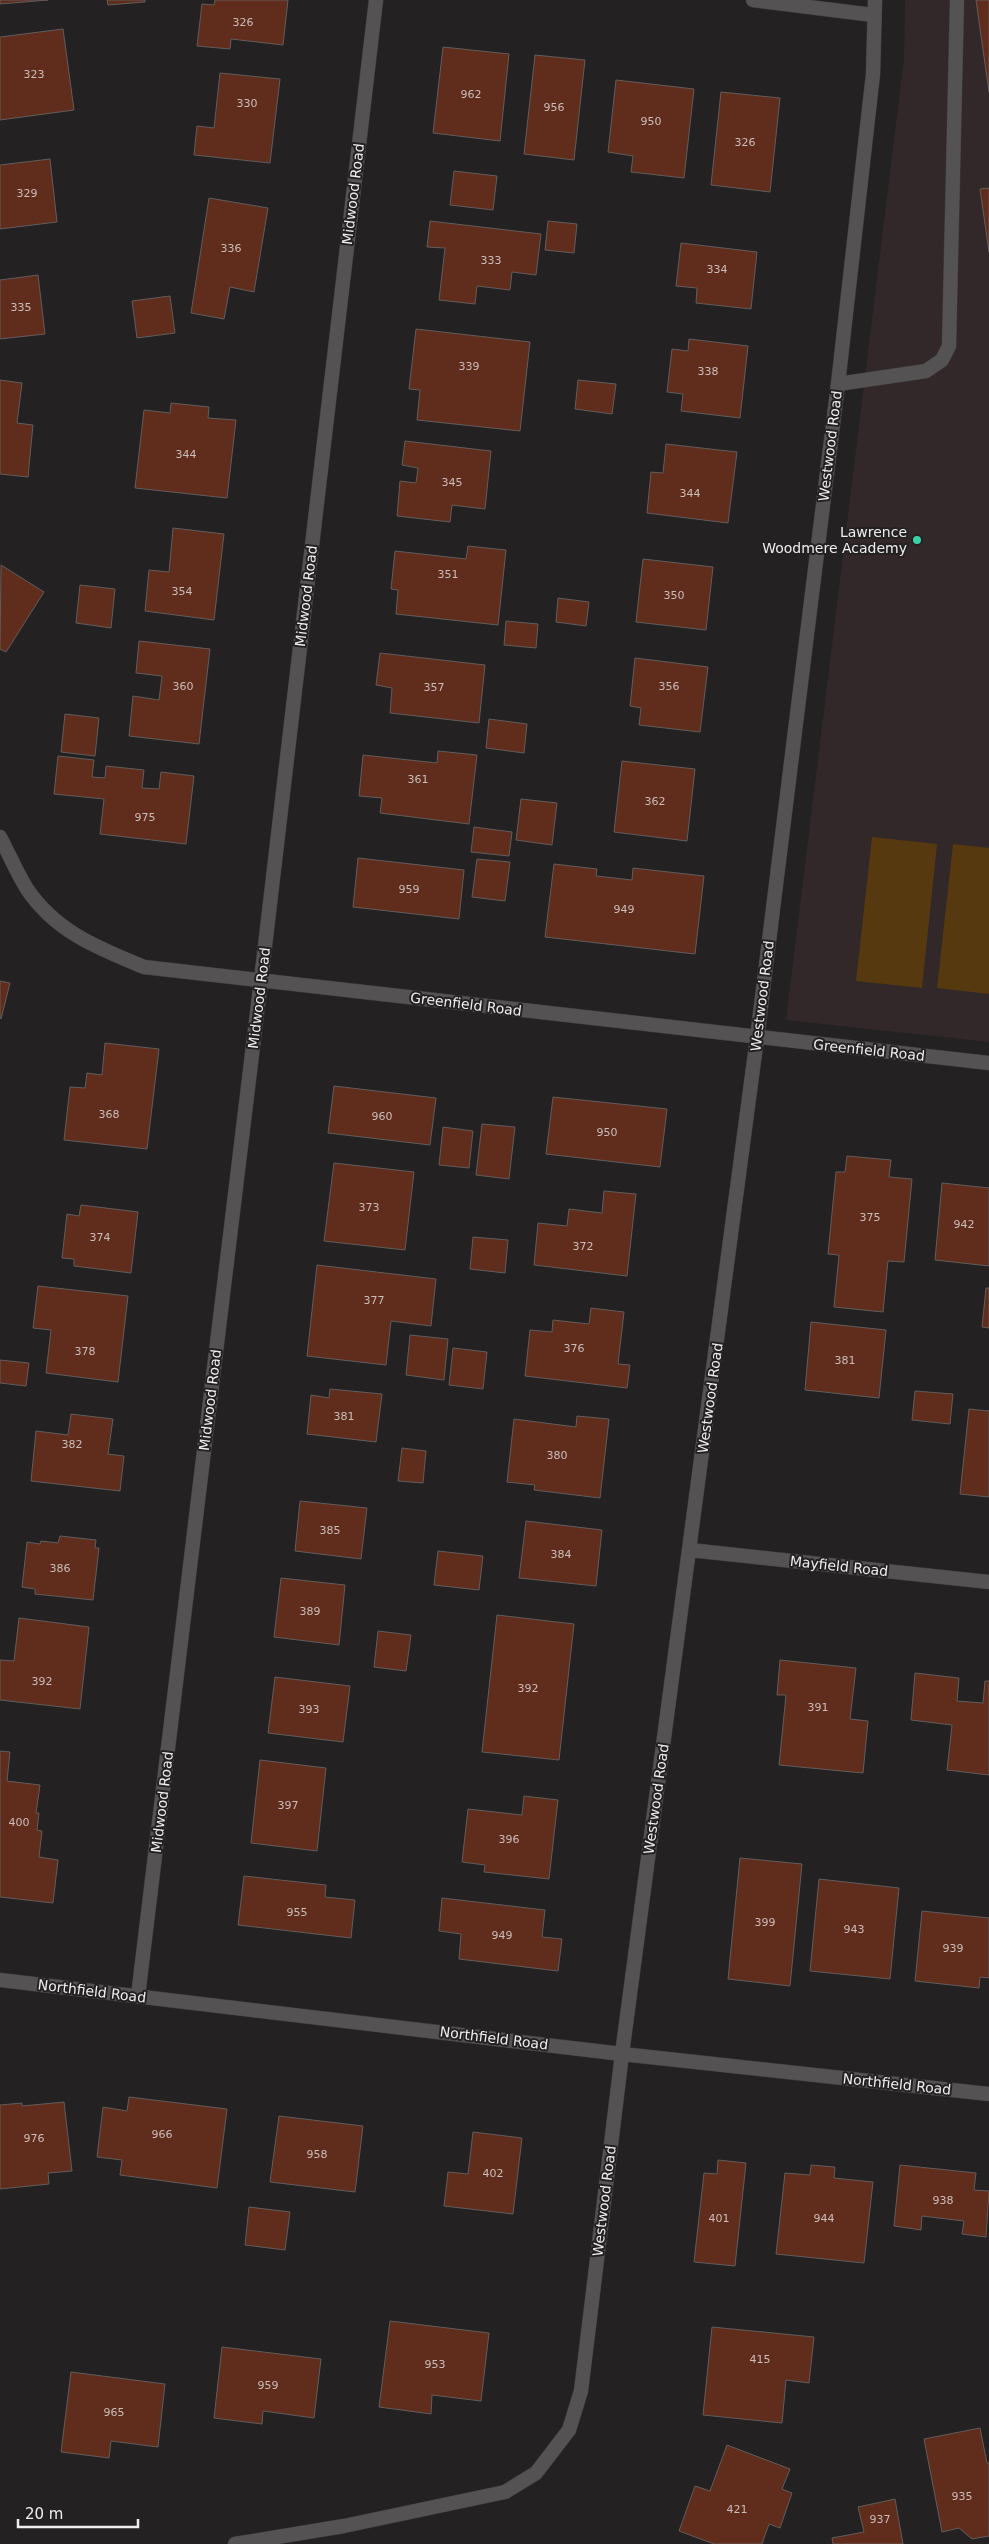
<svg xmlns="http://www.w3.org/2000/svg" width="989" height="2544" font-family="'DejaVu Sans',sans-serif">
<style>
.built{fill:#32282a}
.green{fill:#57390f}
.building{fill:#602d1d;stroke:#615d5c}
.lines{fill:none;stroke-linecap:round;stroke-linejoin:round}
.service-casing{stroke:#3f3d3d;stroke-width:15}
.minor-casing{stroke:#3f3d3d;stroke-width:15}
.service{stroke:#555253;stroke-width:14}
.minor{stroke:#555253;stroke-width:14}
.poi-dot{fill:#35d4a7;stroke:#242122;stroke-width:2}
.labels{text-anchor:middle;stroke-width:4;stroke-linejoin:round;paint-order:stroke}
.number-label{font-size:11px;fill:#cbbdb9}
.street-label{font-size:14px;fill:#efeded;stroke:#242122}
.poi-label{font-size:14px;fill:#efeded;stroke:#242122;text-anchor:end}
</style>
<rect width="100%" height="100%" fill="#242122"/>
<!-- built -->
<path class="built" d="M905 0H989V1042L786 1020 904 59Z"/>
<!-- green -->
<path class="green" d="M872 837 937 844 922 988 856 981Z
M953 844 989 848V994L937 988Z"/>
<!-- building -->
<path class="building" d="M0 0H48L0 4Z
M107 0H145V2L108 5Z
M215 0H288L283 45 231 39 230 49 197 46 202 4 214 5Z
M976 0H989V92Z
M63 29 74 110 0 120V37Z
M443 47 509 54 500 141 433 133Z
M535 55 585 60 574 160 524 154Z
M220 73 280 79 270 163 194 155 197 126 214 128Z
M616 80 694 89 684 178 631 172 633 156 608 152Z
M721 92 780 98 770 192 711 185Z
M50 159 57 222 0 229V165Z
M454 171 497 176 493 210 450 205Z
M989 188V252L980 189Z
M209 198 268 208 254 292 230 287 224 319 191 313Z
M430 221 541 234 536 275 512 272 510 290 477 286 475 304 439 300 445 248 427 247Z
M548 221 577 224 574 253 545 250Z
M681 243 757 252 751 309 696 303 697 288 676 286Z
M38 275 45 334 0 339V280Z
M170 296 175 333 137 338 132 301Z
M416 329 530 342 520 431 417 420 420 390 409 389Z
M689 339 748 346 740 418 681 411 683 394 667 392 672 349 688 351Z
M0 380 22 383 17 423 33 425 28 477 0 474Z
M578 380 616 384 612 414 575 409Z
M171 403 209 407 208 418 236 420 227 498 135 488 144 410 170 413Z
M405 441 491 451 485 509 452 505 450 522 397 516 400 481 416 483 418 468 402 465Z
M666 444 737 452 728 523 647 513 651 472 663 473Z
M173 528 224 534 214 620 145 611 149 570 169 572Z
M468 546 506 550 498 625 396 614 398 590 391 589 395 551 466 559Z
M643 559 713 567 706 630 636 622Z
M1 565 44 592 6 652 0 649Z
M80 585 115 589 111 628 76 623Z
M558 598 589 602 586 626 556 622Z
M506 621 538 624 536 648 504 645Z
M139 641 210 649 199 744 129 736 133 696 159 700 162 676 136 673Z
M380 653 485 665 479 723 390 713 392 688 376 685Z
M635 658 708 667 700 732 639 725 641 708 630 706Z
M65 714 99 718 95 756 61 752Z
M489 719 527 724 524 753 486 748Z
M438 751 477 755 469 824 380 813 382 798 359 796 363 755 437 763Z
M58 756 94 760 92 777 105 778 106 766 144 770 142 788 159 789 161 772 194 776 186 844 100 834 104 799 54 794Z
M622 761 695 769 687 841 614 832Z
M521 799 557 803 552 845 516 840Z
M474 827 512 832 509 856 471 852Z
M358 858 464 870 459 919 353 907Z
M477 859 510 862 505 901 472 897Z
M554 864 597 869 596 876 632 880 633 868 704 876 695 954 545 937Z
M0 981 10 983 1 1019 0 1018Z
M105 1043 159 1049 147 1149 64 1140 70 1087 85 1088 87 1073 102 1075Z
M334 1086 436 1098 430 1145 328 1133Z
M553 1097 667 1109 660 1167 546 1154Z
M482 1124 515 1127 509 1179 476 1175Z
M443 1127 473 1131 469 1168 439 1165Z
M847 1156 891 1160 889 1177 912 1179 904 1262 888 1261 883 1312 834 1307 839 1255 828 1254 836 1172H845Z
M334 1163 414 1172 405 1250 324 1241Z
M942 1183 989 1188V1266L935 1260Z
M604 1191 636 1194 627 1276 534 1265 538 1223 567 1226 569 1209 602 1213Z
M81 1205 138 1212 131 1273 74 1266V1259L62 1258 67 1214 79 1216Z
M473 1237 508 1240 505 1273 470 1269Z
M317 1265 436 1279 431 1326 391 1321 386 1365 307 1356Z
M38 1286 128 1296 118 1382 46 1373 51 1330 33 1328Z
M986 1288H989V1328L982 1327Z
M591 1308 624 1312 618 1364 630 1365 627 1388 525 1376 530 1330 552 1332 553 1320 589 1324Z
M811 1322 886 1330 879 1398 805 1390Z
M410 1335 448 1339 444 1380 406 1375Z
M453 1348 487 1352 483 1389 449 1385Z
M0 1360 29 1363 26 1386 0 1383Z
M330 1389 382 1394 376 1442 307 1434 311 1395 329 1398Z
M915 1391 953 1394 950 1424 912 1420Z
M969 1409 989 1411V1497L960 1494Z
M71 1414 113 1419 108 1454 124 1456 120 1491 31 1481 36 1431 68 1435Z
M577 1416 609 1419 600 1498 534 1490 535 1485 507 1482 514 1419 576 1427Z
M402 1448 426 1451 423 1483 398 1481Z
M300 1501 367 1508 361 1559 295 1551Z
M526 1521 602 1530 596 1586 519 1578Z
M60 1536 96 1540 95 1548H99L93 1600 35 1594V1589L22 1587 27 1542 40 1544 41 1541 58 1543Z
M438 1551 483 1556 479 1590 434 1585Z
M281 1578 345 1585 339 1645 274 1637Z
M497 1615 574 1624 559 1760 482 1752Z
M19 1618 89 1627 80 1709 0 1700V1660L14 1661Z
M378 1631 411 1635 406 1671 374 1667Z
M780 1660 856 1668 850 1719 868 1721 863 1773 779 1765 786 1695H777Z
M915 1673 959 1678 957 1701 983 1703 985 1681H989V1775L947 1770 952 1725 911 1720Z
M275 1677 350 1686 343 1742 268 1733Z
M0 1751 10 1752 7 1781 40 1785 36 1813H39L37 1830 42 1831 39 1857 58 1860 53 1903 0 1897Z
M260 1760 326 1768 317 1851 251 1843Z
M524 1796 558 1800 549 1879 484 1872 485 1865 462 1862 468 1809 522 1815Z
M740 1858 802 1864 790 1986 728 1979Z
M244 1876 326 1885 325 1897 355 1900 351 1938 238 1925Z
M819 1879 899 1888 890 1979 810 1971Z
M442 1898 545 1910 542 1937 562 1939 558 1971 459 1959 461 1934 439 1931Z
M922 1911 989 1918V1978L980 1977 979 1988 915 1981Z
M129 2097 227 2109 217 2188 120 2175 122 2160 97 2157 103 2107 127 2111Z
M64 2102 72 2171 48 2173 49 2184 0 2189V2105L22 2103V2106Z
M279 2116 363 2126 355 2192 270 2182Z
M473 2132 522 2138 513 2214 444 2206 448 2172 468 2174Z
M718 2160 746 2163 735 2266 694 2262 704 2173 717 2174Z
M811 2165 835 2167 834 2178 873 2182 864 2263 776 2254 785 2173 810 2175Z
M900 2165 976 2173 974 2190 989 2191 986 2237 962 2234 964 2221 922 2216 921 2230 894 2226Z
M249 2207 290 2212 285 2250 245 2245Z
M390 2321 489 2333 481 2401 432 2395 431 2414 379 2407Z
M712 2327 814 2337 809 2383 786 2380 782 2423 703 2415Z
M222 2347 321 2359 314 2418 263 2411 262 2424 214 2418Z
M71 2372 165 2384 158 2447 111 2441 109 2458 61 2452Z
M980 2428 987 2463H989V2536L972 2539 959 2528 942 2532 924 2439Z
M727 2445 790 2469 782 2489 792 2493 780 2528 769 2524 762 2544H714L679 2531 695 2486 710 2491Z
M895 2499 903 2544H833L832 2538 864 2532 858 2507Z"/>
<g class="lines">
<defs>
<path id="service" d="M838 384 926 371 942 360 949 346 957 0"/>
<path id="minor" d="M753 0 873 15
M0 837C9 854 17 873 27 889 56 932 98 948 144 967L989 1063
M690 1550 989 1582
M0 1980 622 2054 989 2094
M138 1996 261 980 376 0
M235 2544 344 2526 505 2492 536 2473 569 2430 581 2391 622 2054 757 1038 838 384 873 74 875 0"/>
</defs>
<!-- service casing -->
<use href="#service" class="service-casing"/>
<!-- minor casing -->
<use href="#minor" class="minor-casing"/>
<!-- service -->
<use href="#service" class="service"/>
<!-- minor -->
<use href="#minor" class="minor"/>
</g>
<!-- markers -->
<circle class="poi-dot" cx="917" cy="540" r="5"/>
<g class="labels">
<!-- number labels -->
<g class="number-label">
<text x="243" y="26">326</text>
<text x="34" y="78">323</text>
<text x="471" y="98">962</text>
<text x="247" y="107">330</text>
<text x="554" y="111">956</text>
<text x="651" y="125">950</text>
<text x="745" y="146">326</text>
<text x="27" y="197">329</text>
<text x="231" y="252">336</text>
<text x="491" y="264">333</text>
<text x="717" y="273">334</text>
<text x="21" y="311">335</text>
<text x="469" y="370">339</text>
<text x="708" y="375">338</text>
<text x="186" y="458">344</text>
<text x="452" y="486">345</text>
<text x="690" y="497">344</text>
<text x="448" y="578">351</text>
<text x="182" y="595">354</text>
<text x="674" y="599">350</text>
<text x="183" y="690">360</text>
<text x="669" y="690">356</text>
<text x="434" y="691">357</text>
<text x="418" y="783">361</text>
<text x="655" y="805">362</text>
<text x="145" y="821">975</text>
<text x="409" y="893">959</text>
<text x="624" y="913">949</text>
<text x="109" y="1118">368</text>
<text x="382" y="1120">960</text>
<text x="607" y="1136">950</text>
<text x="369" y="1211">373</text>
<text x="870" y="1221">375</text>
<text x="964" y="1228">942</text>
<text x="100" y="1241">374</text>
<text x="583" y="1250">372</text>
<text x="374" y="1304">377</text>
<text x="574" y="1352">376</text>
<text x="85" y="1355">378</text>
<text x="845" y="1364">381</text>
<text x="344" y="1420">381</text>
<text x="72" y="1448">382</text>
<text x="557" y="1459">380</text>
<text x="330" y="1534">385</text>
<text x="561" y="1558">384</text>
<text x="60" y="1572">386</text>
<text x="310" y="1615">389</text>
<text x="42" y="1685">392</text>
<text x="528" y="1692">392</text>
<text x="818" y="1711">391</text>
<text x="309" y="1713">393</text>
<text x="288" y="1809">397</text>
<text x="19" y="1826">400</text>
<text x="509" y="1843">396</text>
<text x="297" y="1916">955</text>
<text x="765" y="1926">399</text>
<text x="854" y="1933">943</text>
<text x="502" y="1939">949</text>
<text x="953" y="1952">939</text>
<text x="162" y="2138">966</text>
<text x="34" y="2142">976</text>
<text x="317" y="2158">958</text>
<text x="493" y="2177">402</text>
<text x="943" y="2204">938</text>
<text x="719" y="2222">401</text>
<text x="824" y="2222">944</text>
<text x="760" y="2363">415</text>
<text x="435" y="2368">953</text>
<text x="268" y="2389">959</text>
<text x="114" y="2416">965</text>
<text x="962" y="2500">935</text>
<text x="737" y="2513">421</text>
<text x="880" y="2523">937</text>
</g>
<!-- street labels -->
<g class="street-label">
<text transform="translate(353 194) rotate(-83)" y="5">Midwood Road</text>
<text transform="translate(830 446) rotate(-83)" y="5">Westwood Road</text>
<text transform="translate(306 596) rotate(-83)" y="5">Midwood Road</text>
<text transform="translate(762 996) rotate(-83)" y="5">Westwood Road</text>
<text transform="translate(259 998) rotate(-83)" y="5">Midwood Road</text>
<text transform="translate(466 1004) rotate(7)" y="5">Greenfield Road</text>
<text transform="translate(869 1050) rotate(6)" y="5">Greenfield Road</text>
<text transform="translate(710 1398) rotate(-82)" y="5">Westwood Road</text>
<text transform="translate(210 1400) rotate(-83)" y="5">Midwood Road</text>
<text transform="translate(839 1566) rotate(6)" y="5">Mayfield Road</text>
<text transform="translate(656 1799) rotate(-82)" y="5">Westwood Road</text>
<text transform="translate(162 1802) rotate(-83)" y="5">Midwood Road</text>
<text transform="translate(92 1991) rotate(7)" y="5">Northfield Road</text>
<text transform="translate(494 2038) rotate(7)" y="5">Northfield Road</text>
<text transform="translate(897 2084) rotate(6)" y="5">Northfield Road</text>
<text transform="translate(604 2201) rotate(-83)" y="5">Westwood Road</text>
</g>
<!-- poi labels -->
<g class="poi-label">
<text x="907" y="537">Lawrence<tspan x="907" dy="16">Woodmere Academy</tspan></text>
</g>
</g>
<!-- scale -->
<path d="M18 2519v8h120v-8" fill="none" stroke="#efeded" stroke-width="2.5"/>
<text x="25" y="2519" font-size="15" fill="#efeded" stroke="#242122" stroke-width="4" paint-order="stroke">20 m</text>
</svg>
